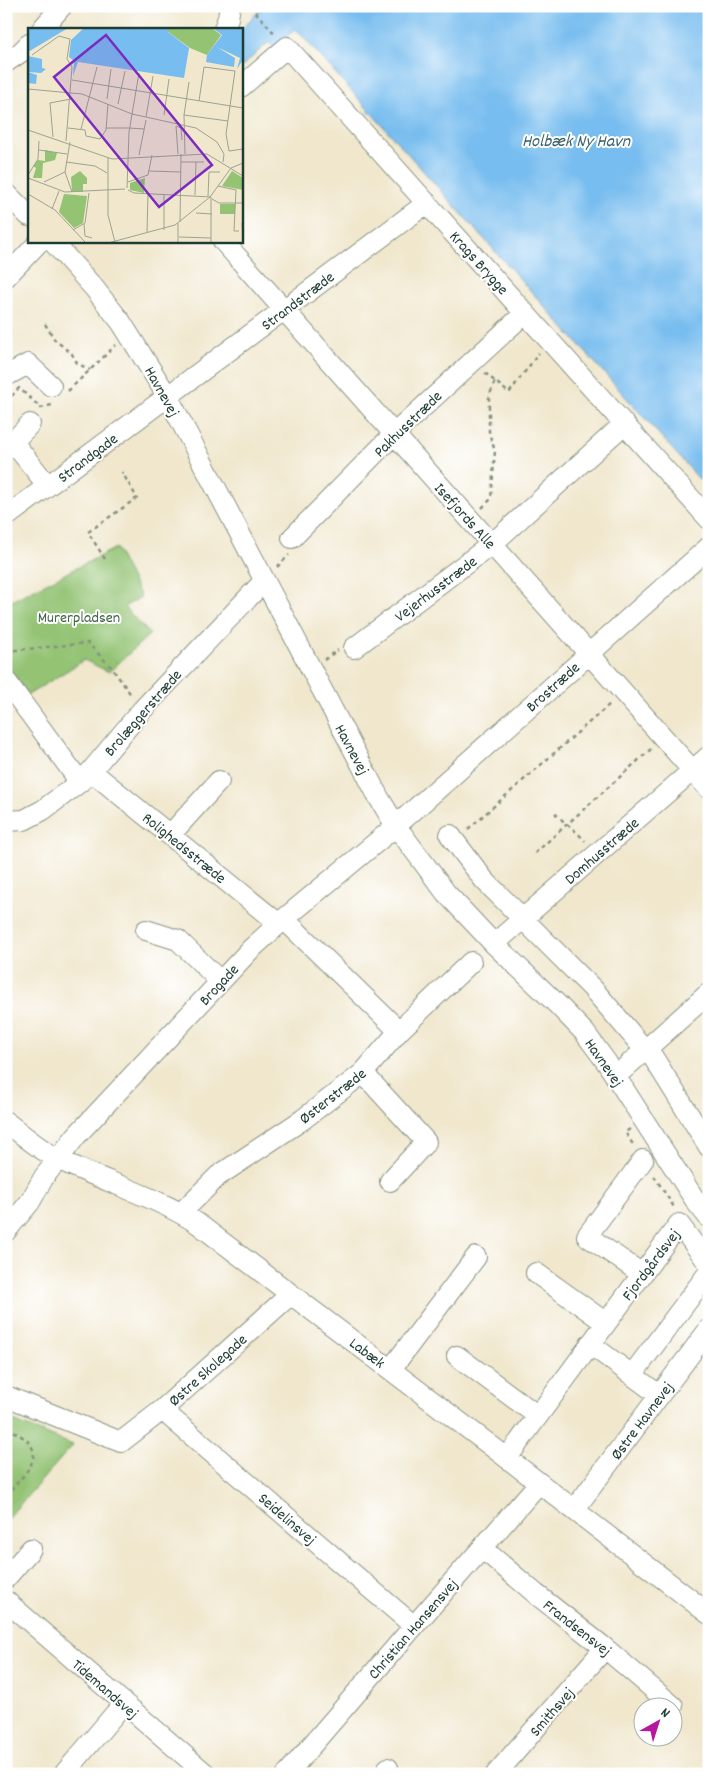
<svg xmlns="http://www.w3.org/2000/svg" width="715" height="1780" font-family="Dekko,sans-serif">
<style>
.green{fill:#93c373;stroke:#598054}
.water{fill:#78bdef;stroke:#4c7d92}
.lines{fill:none;stroke-linecap:round;stroke-linejoin:round}
.minor-casing{stroke:#889280;stroke-width:22}
.path{stroke:#889280;stroke-width:2.5;stroke-dasharray:4 4;stroke-linecap:butt}
.minor{stroke:#fff;stroke-width:20}
.labels{text-anchor:middle;stroke-width:4;stroke-linejoin:round;paint-order:stroke}
.street-label{font-size:16px;fill:#1f3d34;stroke:#fff}
.park-label{font-size:16px;fill:#426547;stroke:#fff}
.water-label{font-size:18px;font-style:italic;fill:#3a636c;stroke:#fff}
.inset-road{fill:none;stroke:#9ca390;stroke-width:1}
.view{fill:#7b2cbf;fill-opacity:0.15;stroke:#7b2cbf;stroke-width:2.5}
.inset-edge{fill:none;stroke:#1f3d34;stroke-width:2.5}
</style>
<rect width="100%" height="100%" fill="#fff"/>
<filter id="ink" filterUnits="userSpaceOnUse"><feTurbulence type="fractalNoise" baseFrequency=".02" numOctaves="2"/><feDisplacementMap in="SourceGraphic" scale="10" xChannelSelector="R" yChannelSelector="G"/><feConvolveMatrix kernelMatrix="1 2 1 2 8 2 1 2 1" color-interpolation-filters="sRGB"/></filter>
<filter id="wash" filterUnits="userSpaceOnUse"><feTurbulence type="fractalNoise" baseFrequency=".0096" numOctaves="4" result="noise"/><feDisplacementMap in="SourceGraphic" scale="20" xChannelSelector="R" yChannelSelector="G"/><feGaussianBlur stdDeviation="1.12" result="paint"/><feColorMatrix in="noise" values="0 0 0 0 0 0 0 0 0 0 0 0 0 0 0 0 0 1.4 0 .05"/><feComposite in="paint" operator="in"/></filter>
<g filter="url(#wash)">
<rect width="100%" height="100%" fill="#f0e7cd"/>
<!-- green -->
<path class="green" d="M116 548 141 597 124 607 150 634 109 672 84 660 28 695 6 664V626L11 601Z
M6 1418 73 1445 6 1520Z"/>
<!-- water -->
<path class="water" d="M263 6H709V490L296 29 276 45 273 47 269 42 241 67V30Z"/>
</g>
<g filter="url(#ink)">
<g class="lines">
<defs>
<path id="minor" d="M42 29 62 6
M224 29 228 18 230 6
M6 62 21 52 29 44
M241 87 287 47 709 519
M6 193 29 216
M52 241 94 288 121 322 168 397 379 798 396 826 446 893 494 944 557 1004 585 1033 607 1063 697 1203 709 1218
M223 241 709 789
M6 277 40 241
M6 376 28 364 51 386
M13 442 48 486
M7 448 30 424
M6 517 427 203
M292 538 394 434 525 313
M354 648 492 544 624 424
M6 681 80 782
M91 771 279 924
M6 821 24 820 43 810 80 782 91 771 142 710 264 581
M170 835 219 781
M450 835 484 880 593 989 645 1050
M284 919 399 1031
M146 930 178 940 220 981
M494 944 709 756
M653 1043 709 993
M363 1073 426 1142 390 1181
M616 1076 645 1050 653 1057 709 1147
M6 1122C23 1135 41 1151 60 1160 105 1182 155 1196 197 1223L507 1458 709 1614
M181 1213 218 1176 302 1120 363 1073 399 1031 471 962
M6 1231 30 1202 44 1177 76 1136 250 950 284 919 396 826 709 547
M536 1273 606 1323
M642 1274 587 1236 643 1160
M590 1344 659 1395
M457 1356 538 1416
M391 1369 476 1257
M632 1375 709 1272
M6 1396 121 1442 162 1410 291 1294
M162 1410 414 1626
M507 1458 679 1224 709 1264
M574 1510 709 1329
M482 1548 536 1594 605 1648 673 1706
M6 1578 31 1549
M6 1601 206 1774
M64 1774 124 1703
M287 1774 414 1626 539 1483
M387 1774 388 1768
M496 1774 605 1648"/>
</defs>
<!-- minor casing -->
<use href="#minor" class="minor-casing"/>
<!-- path -->
<path class="path" d="M250 6 276 35
M45 324 55 340 72 354 77 363 90 370
M485 373 509 393 539 353
M68 391 116 345
M6 402 19 388 41 408 55 404
M482 508 491 499 495 451 489 433V397L495 381
M105 559 88 532 137 498 122 472
M277 567 289 555
M6 651 88 643 112 668 132 696
M324 660 338 650
M555 813C564 823 576 830 585 841
M468 829 610 704
M535 853 651 749
M630 1129 625 1132 634 1146
M654 1176 674 1207
M6 1428C53 1448 31 1468 6 1495"/>
<!-- minor -->
<use href="#minor" class="minor"/>
</g>
</g>
<g class="labels">
<!-- street labels -->
<g class="street-label">
<text transform="translate(480 262) rotate(48)" y="6">Krags Brygge</text>
<text transform="translate(297 300) rotate(-37)" y="6">Strandstræde</text>
<text transform="translate(163 391) rotate(61)" y="6">Havnevej</text>
<text transform="translate(407 423) rotate(-44)" y="6">Pakhusstræde</text>
<text transform="translate(87 457) rotate(-37)" y="6">Strandgade</text>
<text transform="translate(466 515) rotate(48)" y="6">Isefjords Alle</text>
<text transform="translate(435 588) rotate(-37)" y="6">Vejerhusstræde</text>
<text transform="translate(552 686) rotate(-42)" y="6">Brostræde</text>
<text transform="translate(142 712) rotate(-49)" y="6">Brolæggerstræde</text>
<text transform="translate(353 749) rotate(62)" y="6">Havnevej</text>
<text transform="translate(185 847) rotate(39)" y="6">Rolighedsstræde</text>
<text transform="translate(601 850) rotate(-41)" y="6">Domhusstræde</text>
<text transform="translate(218 984) rotate(-47)" y="6">Brogade</text>
<text transform="translate(605 1062) rotate(55)" y="6">Havnevej</text>
<text transform="translate(332 1095) rotate(-38)" y="6">Østerstræde</text>
<text transform="translate(650 1264) rotate(-53)" y="6">Fjordgårdsvej</text>
<text transform="translate(368 1352) rotate(37)" y="6">Labæk</text>
<text transform="translate(207 1369) rotate(-42)" y="6">Østre Skolegade</text>
<text transform="translate(641 1420) rotate(-53)" y="6">Østre Havnevej</text>
<text transform="translate(288 1518) rotate(41)" y="6">Seidelinsvej</text>
<text transform="translate(578 1627) rotate(38)" y="6">Frandsensvej</text>
<text transform="translate(412 1628) rotate(-49)" y="6">Christian Hansensvej</text>
<text transform="translate(106 1688) rotate(41)" y="6">Tidemandsvej</text>
<text transform="translate(551 1711) rotate(-49)" y="6">Smithsvej</text>
</g>
<!-- park labels -->
<g class="park-label">
<text x="79" y="622">Murerpladsen</text>
</g>
<!-- water labels -->
<g class="water-label">
<text x="576" y="146">Holbæk Ny Havn</text>
</g>
</g>
<!-- overview -->
<g transform="translate(28 28)">
<rect width="215" height="215" fill="#f0e7cd"/>
<path d="M141 0H184L193 7 179 27 162 20 139 3ZM17 122 29 125 27 132 15 135 14 150H5L8 140 5 138 10 132 17 133ZM52 143 59 150V156H55V164L44 163 43 149ZM204 143 215 150V162L194 158ZM117 150 116 165 102 162V155ZM36 166 59 168 55 195 46 200 31 184ZM192 176H207V186H192Z" fill="#93c373"/>
<path d="M0 0H40L0 24ZM56 0H140V4L161 20 156 50 50 34 45 48 46 33 41 29 43 12ZM185 0H215V32L209 41 212 30 189 19 207 30 206 39 178 34 179 27 194 7ZM0 28 14 31V40L18 41 13 45 0 44 9 47 8 56 0 55Z" fill="#78bdef"/>
<path class="inset-road" d="M4 27 31 8 42 11 39 31 44 39 38 113M44 52 215 80M0 61 54 66 104 86 168 100 189 114 196 126 195 134M79 71 83 41M171 73 176 39 207 43 198 106 201 123 215 121M90 76 97 43M136 87 141 51M156 87 200 93M118 89 125 48M40 100 57 102 58 108 72 111M78 100H101M101 100 116 101M53 101 69 39M0 102 84 131 179 126 215 148M25 109 22 75 43 71M72 111 78 102 80 76M11 122 39 126M150 126 148 98 153 100 154 112M157 126 156 87 161 54M111 127 118 92M80 130V187L87 214M38 134 67 138 79 145M153 134H176M121 143 153 144M37 144 42 114M37 144 44 164M0 147 10 131 11 113M0 150 37 164 97 161M16 154 37 144M100 154 120 147 124 127M190 158 208 162 206 203H211M99 160 101 104 111 45M100 162 106 165 183 169V215M0 166 27 182 58 215M136 166V202M167 167 168 134M180 168 181 144H192M184 171 191 175H215M24 181 31 163M168 185 184 186M152 194 153 126M214 195 215 211M56 196 57 208 64 210M45 202 57 195 61 165M119 204 120 166M151 209 183 210M80 215 147 197 182 169 203 140 215 135M144 215H150V195"/>
<path class="view" d="M78 7 184 137 131 179 26 49Z"/>
<rect width="215" height="215" class="inset-edge"/>
</g>
<!-- margin -->
<rect width="715" height="1780" fill="none" stroke="#fff" stroke-width="25"/>
<!-- north arrow -->
<g transform="translate(658 1722) rotate(39)"><circle r="24" fill="#ffffff" stroke="#a5b1ae"/>
<path d="M0-4L9 19L0 12L-9 19Z" fill="#b5179e"/>
<text y="-8" font-size="14" font-weight="bold" text-anchor="middle" fill="#1f3d34">N</text>
</g>
</svg>
